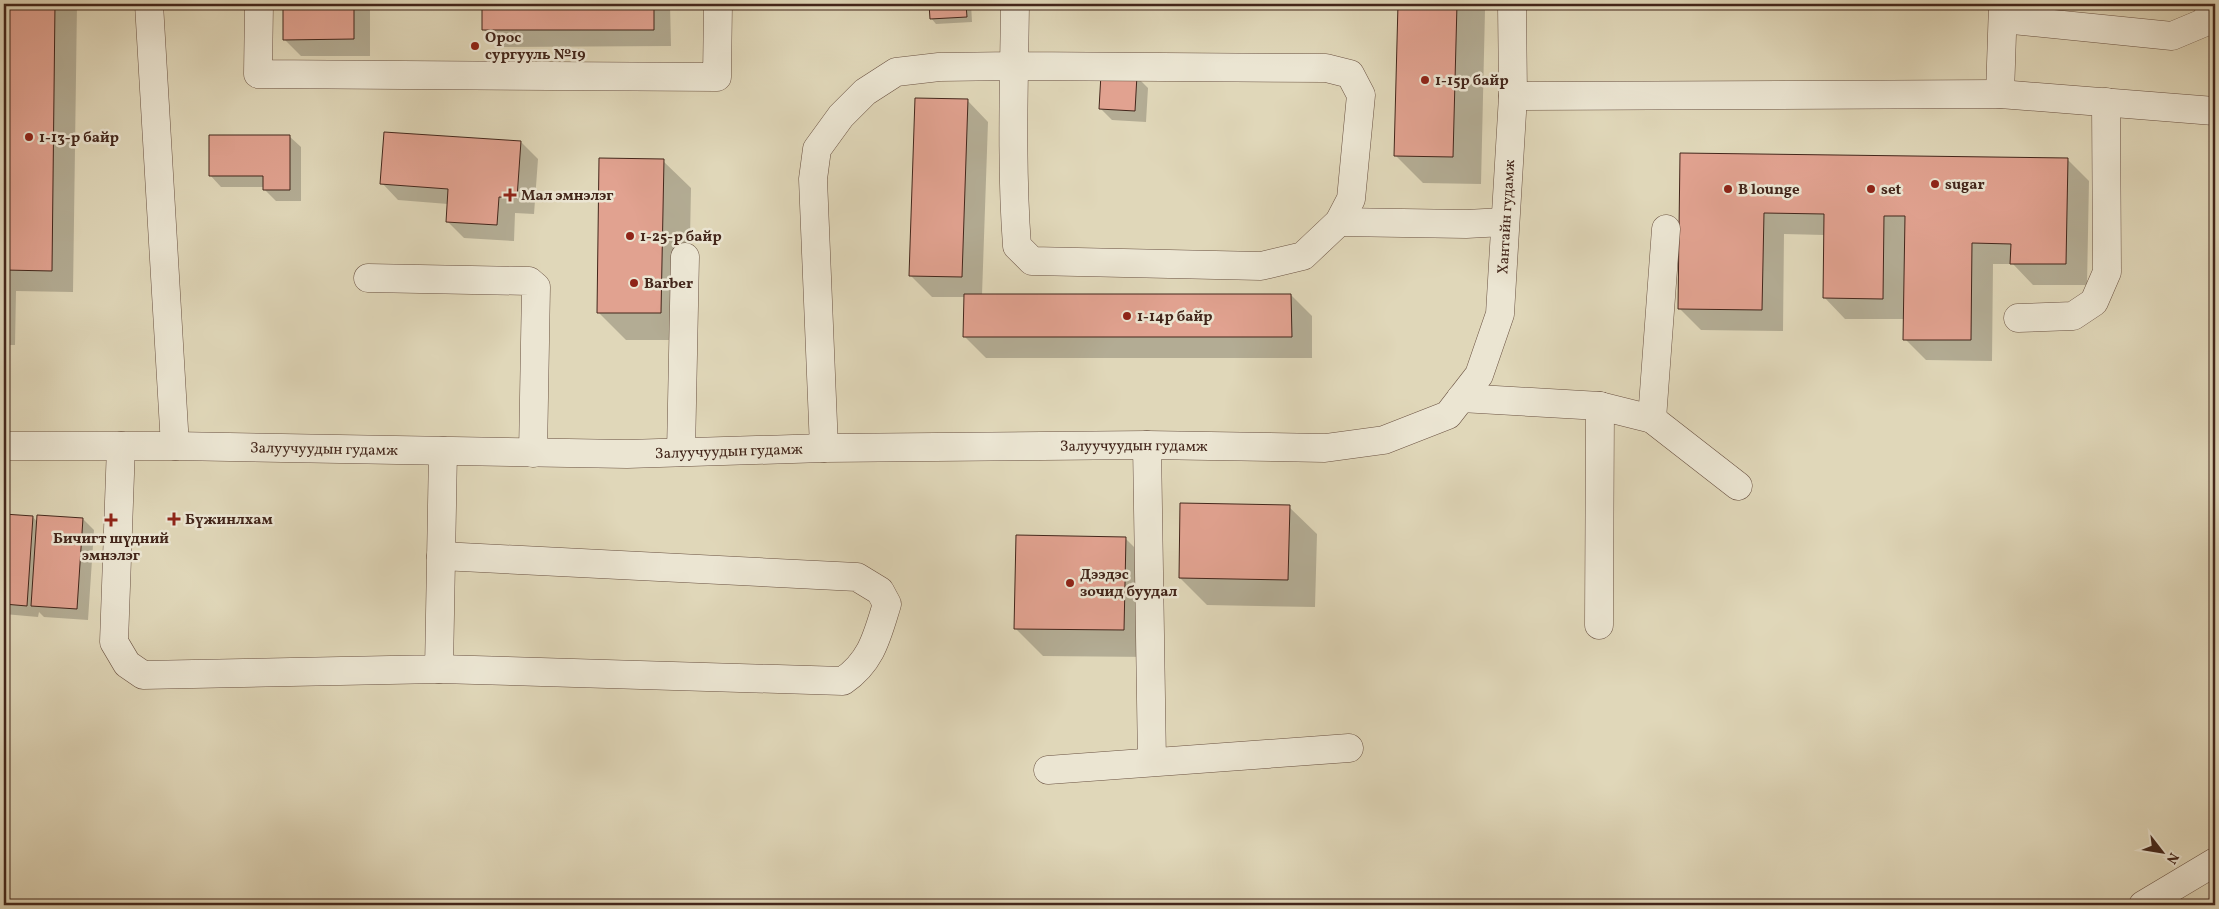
<svg xmlns="http://www.w3.org/2000/svg" width="2219" height="909" font-family="Vollkorn,serif">
<style>
.shadow{fill:#0003}
.building{fill:#e1a290;stroke:#43261b}
.lines{fill:none;stroke-linecap:round;stroke-linejoin:round}
.minor-casing{stroke:#6a5242;stroke-width:29}
.minor{stroke:#ebe5d2;stroke-width:28}
.poi-dot{fill:#8f2418;stroke:#ebe5d2;stroke-width:2}
.labels{text-anchor:middle;stroke-width:5;stroke-linejoin:round;paint-order:stroke}
.poi-label{font-size:15px;font-weight:bold;fill:#43261b;stroke:#ebe5d2;text-anchor:start}
.street-label{font-size:15px;fill:#43261b;stroke:#ebe5d2}
</style>
<rect width="100%" height="100%" fill="#e0d7b9"/>
<filter id="stains"><feTurbulence type="fractalNoise" baseFrequency=".004" numOctaves="4"/><feColorMatrix values="0 0 0 0 .2 0 0 0 0 .09 0 0 0 0 .02 0 0 0 .5 -.17"/></filter>
<radialGradient id="worn" r=".72"><stop offset=".6" stop-color="#630" stop-opacity="0"/><stop offset="1" stop-color="#630" stop-opacity=".3"/></radialGradient>
<!-- shadow -->
<path class="shadow" d="M4 4H77L73 292 16 291 15 345H4Z
M284 4H370V56H301L284 39Z
M483 4H670L671 46 500 47 484 30Z
M930 4H971L972 22 936 24 931 18Z
M1200 4H1478L1485 10 1481 184 1423 183 1395 155 1399 8Z
M1136 76 1148 88 1146 122 1112 120 1101 109Z
M967 100 988 122 982 295H1291L1312 316V358H986L965 337V297H932L910 275Z
M289 136 301 147V201H276L265 190V187H221L210 175Z
M521 142 538 159 534 214 515 213 514 241 464 238 447 221 448 204 398 200 382 183Z
M1681 155 2067 159 2089 181 2087 285H2033L2013 264H1993L1992 361 1926 360 1905 339V319H1845L1824 297 1825 235 1784 234 1783 331 1701 330 1680 309Z
M663 161 691 188 688 340H626L598 312Z
M1289 507 1317 534 1315 607 1207 605 1180 578Z
M4 516 33 517 38 523 83 519 94 530 88 620 44 617 39 612 38 617 4 614Z
M1125 538 1153 566 1151 657 1043 656 1015 628Z"/>
<!-- building -->
<path class="building" d="M4 4H55L52 271 4 270Z
M283 4H354V39L283 40Z
M482 4H654V30H482Z
M929 4H966L967 17 930 19Z
M1398 4H1457L1453 157 1394 156Z
M1101 74 1137 75 1135 111 1099 109Z
M915 98 968 99 962 277 909 276Z
M384 132 521 141 517 198 499 197 497 225 446 222 448 189 380 184Z
M209 135H290V190H263V176H209Z
M1680 153 2068 158 2066 264H2010L2011 244 1972 243 1971 340H1903L1905 216H1884L1883 299 1823 298 1824 214 1764 213 1762 310 1678 309Z
M599 158 664 159 661 313H597Z
M964 294H1291L1292 337H963Z
M1180 503 1290 505 1288 580 1179 578Z
M4 514 33 516 27 606 4 604Z
M37 515 83 518 77 609 31 606Z
M1016 535 1126 537 1124 630 1014 629Z"/>
<g class="lines">
<defs>
<g id="minor">
<path d="M149 4 175 446"/>
<path d="M259 4 258 74 717 77 718 4"/>
<path d="M2003 19 2172 36 2203 23 2215 8"/>
<path d="M2000 94 2003 4"/>
<path d="M1513 96 2000 94 2214 111"/>
<path d="M1339 222 1466 224 1504 222"/>
<path d="M368 278 529 281 536 287 533 453"/>
<path d="M2018 318 2073 316 2094 302 2107 272 2106 102"/>
<path d="M1461 398 1600 406 1652 419 1738 486"/>
<path d="M1652 419 1666 229"/>
<path d="M1147 445 1152 762"/>
<path id="s1" d="M4 446H175L627 454 824 448 1147 445 1325 448 1384 440 1448 415 1479 375 1500 314 1513 96 1512 4"/>
<path d="M121 446 114 642 127 664 143 675 439 669 443 451"/>
<path d="M824 448 813 179 817 149 841 116 865 92 896 72 939 67 1014 66 1326 68 1350 74 1361 95 1351 199 1339 222 1303 256 1261 266 1032 261 1017 246C1011 166 1014 84 1015 4"/>
<path d="M681 452 685 257"/>
<path d="M1599 625 1600 406"/>
<path d="M439 669 843 681C872 661 877 636 887 604L880 591 857 577 441 556"/>
<path d="M1048 770 1349 748"/>
<path d="M2143 905 2215 862"/>
</g>
</defs>
<!-- minor casing -->
<use href="#minor" class="minor-casing"/>
<!-- minor -->
<use href="#minor" class="minor"/>
</g>
<!-- markers -->
<g class="poi-dot">
<circle cx="475" cy="46" r="5"/>
<circle cx="1425" cy="80" r="5"/>
<circle cx="29" cy="137" r="5"/>
<circle cx="1935" cy="184" r="5"/>
<circle cx="1728" cy="189" r="5"/>
<circle cx="1871" cy="189" r="5"/>
<path d="M507.5 187.5h5v5h5v5h-5v5h-5v-5h-5v-5h5z"/>
<circle cx="630" cy="236" r="5"/>
<circle cx="634" cy="283" r="5"/>
<circle cx="1127" cy="316" r="5"/>
<path d="M171.5 511.5h5v5h5v5h-5v5h-5v-5h-5v-5h5z"/>
<path d="M108.5 512.5h5v5h5v5h-5v5h-5v-5h-5v-5h5z"/>
<circle cx="1070" cy="583" r="5"/>
</g>
<g class="labels">
<!-- poi labels -->
<g class="poi-label">
<text x="485" y="42">Орос<tspan x="485" dy="17">сургууль №19</tspan></text>
<text x="1435" y="85">1-15р байр</text>
<text x="39" y="142">1-13-р байр</text>
<text x="1945" y="189">sugar</text>
<text x="1738" y="194">B lounge</text>
<text x="1881" y="194">set</text>
<text x="521" y="200">Мал эмнэлэг</text>
<text x="640" y="241">1-25-р байр</text>
<text x="644" y="288">Barber</text>
<text x="1137" y="321">1-14р байр</text>
<text x="185" y="524">Бүжинлхам</text>
<text x="111" y="543" text-anchor="middle">Бичигт шүдний<tspan x="111" dy="17">эмнэлэг</tspan></text>
<text x="1080" y="579">Дээдэс<tspan x="1080" dy="17">зочид буудал</tspan></text>
</g>
<!-- street labels -->
<g class="street-label">
<text dy="5" stroke="none"><textPath href="#s1" startOffset="1662">Хантайн гудамж</textPath></text>
<text dy="5" stroke="none"><textPath href="#s1" startOffset="1130">Залуучуудын гудамж</textPath></text>
<text dy="5" stroke="none"><textPath href="#s1" startOffset="320">Залуучуудын гудамж</textPath></text>
<text dy="5" stroke="none"><textPath href="#s1" startOffset="725">Залуучуудын гудамж</textPath></text>
</g>
</g>
<!-- margin -->
<rect width="2219" height="909" fill="none" stroke="#e0d7b9" stroke-width="20"/>
<rect x="5" y="5" width="2209" height="899" fill="none" stroke="#43261b" stroke-width="2.5"/>
<rect x="10" y="10" width="2199" height="889" fill="none" stroke="#43261b"/>
<!-- north arrow -->
<g transform="translate(2162 852) rotate(121)" stroke="#ebe5d2" stroke-width="4" paint-order="stroke">
<path d="M0-4L9 19L0 12L-9 19Z" fill="#43261b"/>
<text y="-8" font-size="14" font-weight="bold" text-anchor="middle" fill="#43261b">N</text>
</g>
<rect width="100%" height="100%" filter="url(#stains)"/>
<rect width="100%" height="100%" fill="url(#worn)"/>
</svg>
